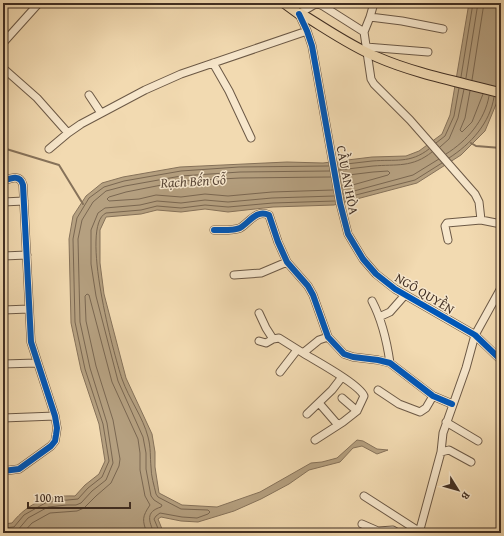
<svg xmlns="http://www.w3.org/2000/svg" width="504" height="536" font-family="'Gentium Book Plus',serif">
<style>
.water{fill:#b5a080;stroke:#86725a}
.lines{fill:none;stroke-linecap:round;stroke-linejoin:round}
.shore{stroke:#7a6751;stroke-width:1}
.stream{stroke:#86725a;stroke-width:2}
.minor-casing{stroke:#6c5946;stroke-width:9}
.major-casing{stroke:#402e22;stroke-width:11}
.minor{stroke:#f7e7cc;stroke-width:7}
.major{stroke:#f2dab1;stroke-width:9}
.cycleway-casing{stroke:#f7e7cc;stroke-width:8}
.cycleway{stroke:#0057b8;stroke-width:6}
.labels{text-anchor:middle;stroke-width:3;stroke-linejoin:round;paint-order:stroke}
.street-label{font-size:13px;fill:#402e22;stroke:#f7e7cc}
.water-label{font-size:14px;font-style:italic;fill:#5d4a3a;stroke:#f7e7cc}
</style>
<rect width="100%" height="100%" fill="#f2dab1"/>
<filter id="stains"><feTurbulence type="fractalNoise" baseFrequency=".005" numOctaves="4"/><feColorMatrix values="0 0 0 0 .2 0 0 0 0 .09 0 0 0 0 .02 0 0 0 .5 -.17"/></filter>
<radialGradient id="worn" r=".72"><stop offset=".6" stop-color="#630" stop-opacity="0"/><stop offset="1" stop-color="#630" stop-opacity=".3"/></radialGradient>
<!-- water -->
<path class="water" d="M469 3H501V81L497 102 485 131 461 155 417 183 334 205 273 207 228 212 205 209 181 212 157 210 141 214 106 217 100 230V263L104 294 126 378 152 434 155 452V467L159 493 182 505 217 507 260 492 311 463 322 462 337 458 357 440 363 441 377 449 388 450 377 454 362 446 353 448 340 462 309 470 289 484 261 499 234 511 198 522 181 521 161 517 158 519 162 529 166 533H3V524L12 523C29 502 48 495 75 496L85 485 99 474 105 461 99 424 81 370 71 323 69 239 73 216 86 196 102 183 123 177 180 167 287 162 323 163 372 157 406 156 419 151 442 134 450 115Z"/>
<g class="lines">
<!-- shore -->
<path class="shore" d="M461 77 473 3
M466 78 478 3
M472 80 484 3
M470 91 465 118 460 130 462 132 472 122 483 94
M436 143 445 136 454 116 459 88
M440 147 449 139 458 118 464 89
M446 154C467 141 485 120 489 96
M449 158C471 144 490 123 494 97
M338 165C349 164 361 162 372 161 395 159 410 164 429 149
M339 170C350 169 362 167 373 166 397 164 412 168 432 152
M340 176 373 172 388 171 390 173 388 175 342 188
M331 177 240 178 182 181 126 192 109 197 107 199 109 201 139 199 156 195 181 197 205 194 228 196 272 192 333 190
M343 194 413 175 439 159
M344 198 415 180 442 163
M3 528 14 527 24 515 47 502 78 499 88 488 102 477 109 461 103 424 85 369 75 322 73 239 77 218 89 198 104 187 124 181 181 171 239 167 329 166
M7 533 17 531 28 518 48 507 67 505H76L81 503 92 491 106 480 113 463 107 423 90 368 80 322 78 239 82 220 93 202 106 191 125 186 181 176 240 172 330 171
M23 533 32 523 50 513 77 511 84 508 96 496 111 483 119 466 120 459 113 420 96 366 86 321 85 296 87 294 89 295 112 382 138 439 140 453V470L145 496 150 505C142 517 142 520 147 533
M154 533C149 521 145 512 161 507L162 505 154 500 151 496 146 469V453L143 437 118 381 96 296 91 264V230L98 213 105 208 140 205 157 201 181 203 205 200 228 202 272 198 334 196
M160 533 154 519 156 516 160 513 182 517 197 518 208 514 210 512 208 510 181 509 158 497 156 494C154 485 151 476 151 467 150 457 151 448 148 437 143 417 129 399 122 379 114 355 79 226 106 213L141 210 157 206 181 208 205 205 228 207 273 203 335 201"/>
<!-- stream -->
<path class="stream" d="M471 143 476 146 501 148
M3 148 59 165 83 204"/>
<defs>
<path id="minor" d="M300 13 317 3 323 6 364 32 371 79 374 84 410 120 475 194 479 202 481 220 501 224
M299 14 307 31 312 46 340 203 348 234 363 259 376 274 395 289 475 335 501 360
M370 17 374 3
M364 32 370 17 402 21 443 29
M3 43 39 3
M366 47 428 52
M213 63 229 91 251 138
M3 68 37 98 68 133
M89 95 101 113
M49 149 68 133 81 124 145 90 181 74 307 31
M3 181C11 178 20 174 23 185L31 342 55 416 57 428 56 435 55 441 51 446 19 469 3 471
M3 202 24 201
M214 230C221 230 233 231 240 228 249 223 256 209 269 215L278 242 287 262 308 286 313 295 328 337 344 354 353 357 378 360 390 363 433 396 452 404
M448 240 445 226 447 223 481 220
M3 256 27 255
M234 275 261 273 287 262
M372 301C382 320 387 342 390 363
M3 310 29 309
M259 313 266 328 273 339
M379 317 390 312 405 295
M259 341 266 343 273 339 279 338 303 353
M3 364 37 363
M280 372 297 350
M378 390 399 404 420 412 426 408 433 396
M342 398 357 411
M319 403 338 425
M307 414 332 390 342 377
M3 418 55 416
M446 422 478 441
M315 440 343 422 357 411 364 396C359 384 316 361 303 353L319 340 328 337
M441 452 449 450 471 462
M364 496 420 532
M362 524 378 531 393 530 398 533
M419 533 441 452 443 433 466 368 475 335 501 288"/>
<path id="major" d="M284 3 299 14 300 13C325 28 350 46 377 57 416 74 460 82 501 93"/>
</defs>
<!-- minor casing -->
<use href="#minor" class="minor-casing"/>
<!-- major casing -->
<use href="#major" class="major-casing"/>
<!-- minor -->
<use href="#minor" class="minor"/>
<!-- major -->
<use href="#major" class="major"/>
<defs>
<path id="cycleway" d="M299 14 307 31 312 46 340 203 348 234 363 259 376 274 395 289 475 335 501 360
M3 181C11 178 20 174 23 185L31 342 55 416 57 428 56 435 55 441 51 446 19 469 3 471
M214 230C221 230 233 231 240 228 249 223 256 209 269 215L278 242 287 262 308 286 313 295 328 337 344 354 353 357 378 360 390 363 433 396 452 404"/>
</defs>
<!-- cycleway casing -->
<use href="#cycleway" class="cycleway-casing"/>
<!-- cycleway -->
<use href="#cycleway" class="cycleway"/>
</g>
<g class="labels">
<!-- street labels -->
<g class="street-label">
<text transform="translate(348 180) rotate(79)" y="5">CẦU AN HÒA</text>
<text transform="translate(425 293) rotate(31)" y="5">NGÔ QUYỀN</text>
</g>
<!-- water labels -->
<g class="water-label">
<text transform="translate(193 181) rotate(-3)" y="5">Rạch Bến Gỗ</text>
</g>
</g>
<!-- margin -->
<rect width="504" height="536" fill="none" stroke="#f2dab1" stroke-width="16"/>
<rect x="4" y="4" width="496" height="528" fill="none" stroke="#402e22" stroke-width="2"/>
<rect x="8" y="8" width="488" height="520" fill="none" stroke="#402e22"/>
<!-- north arrow -->
<g transform="translate(458 490) rotate(127)" stroke="#f7e7cc" stroke-width="3" paint-order="stroke">
<path d="M0-3L7 15L0 10L-7 15Z" fill="#402e22"/>
<text y="-6" font-size="11" font-weight="bold" text-anchor="middle" fill="#402e22">B</text>
</g>
<!-- scale -->
<path d="M28 502v6h102v-6" fill="none" stroke="#402e22" stroke-width="2"/>
<text x="34" y="502" font-size="12" fill="#402e22" stroke="#f7e7cc" stroke-width="3" paint-order="stroke">100 m</text>
<rect width="100%" height="100%" filter="url(#stains)"/>
<rect width="100%" height="100%" fill="url(#worn)"/>
</svg>
